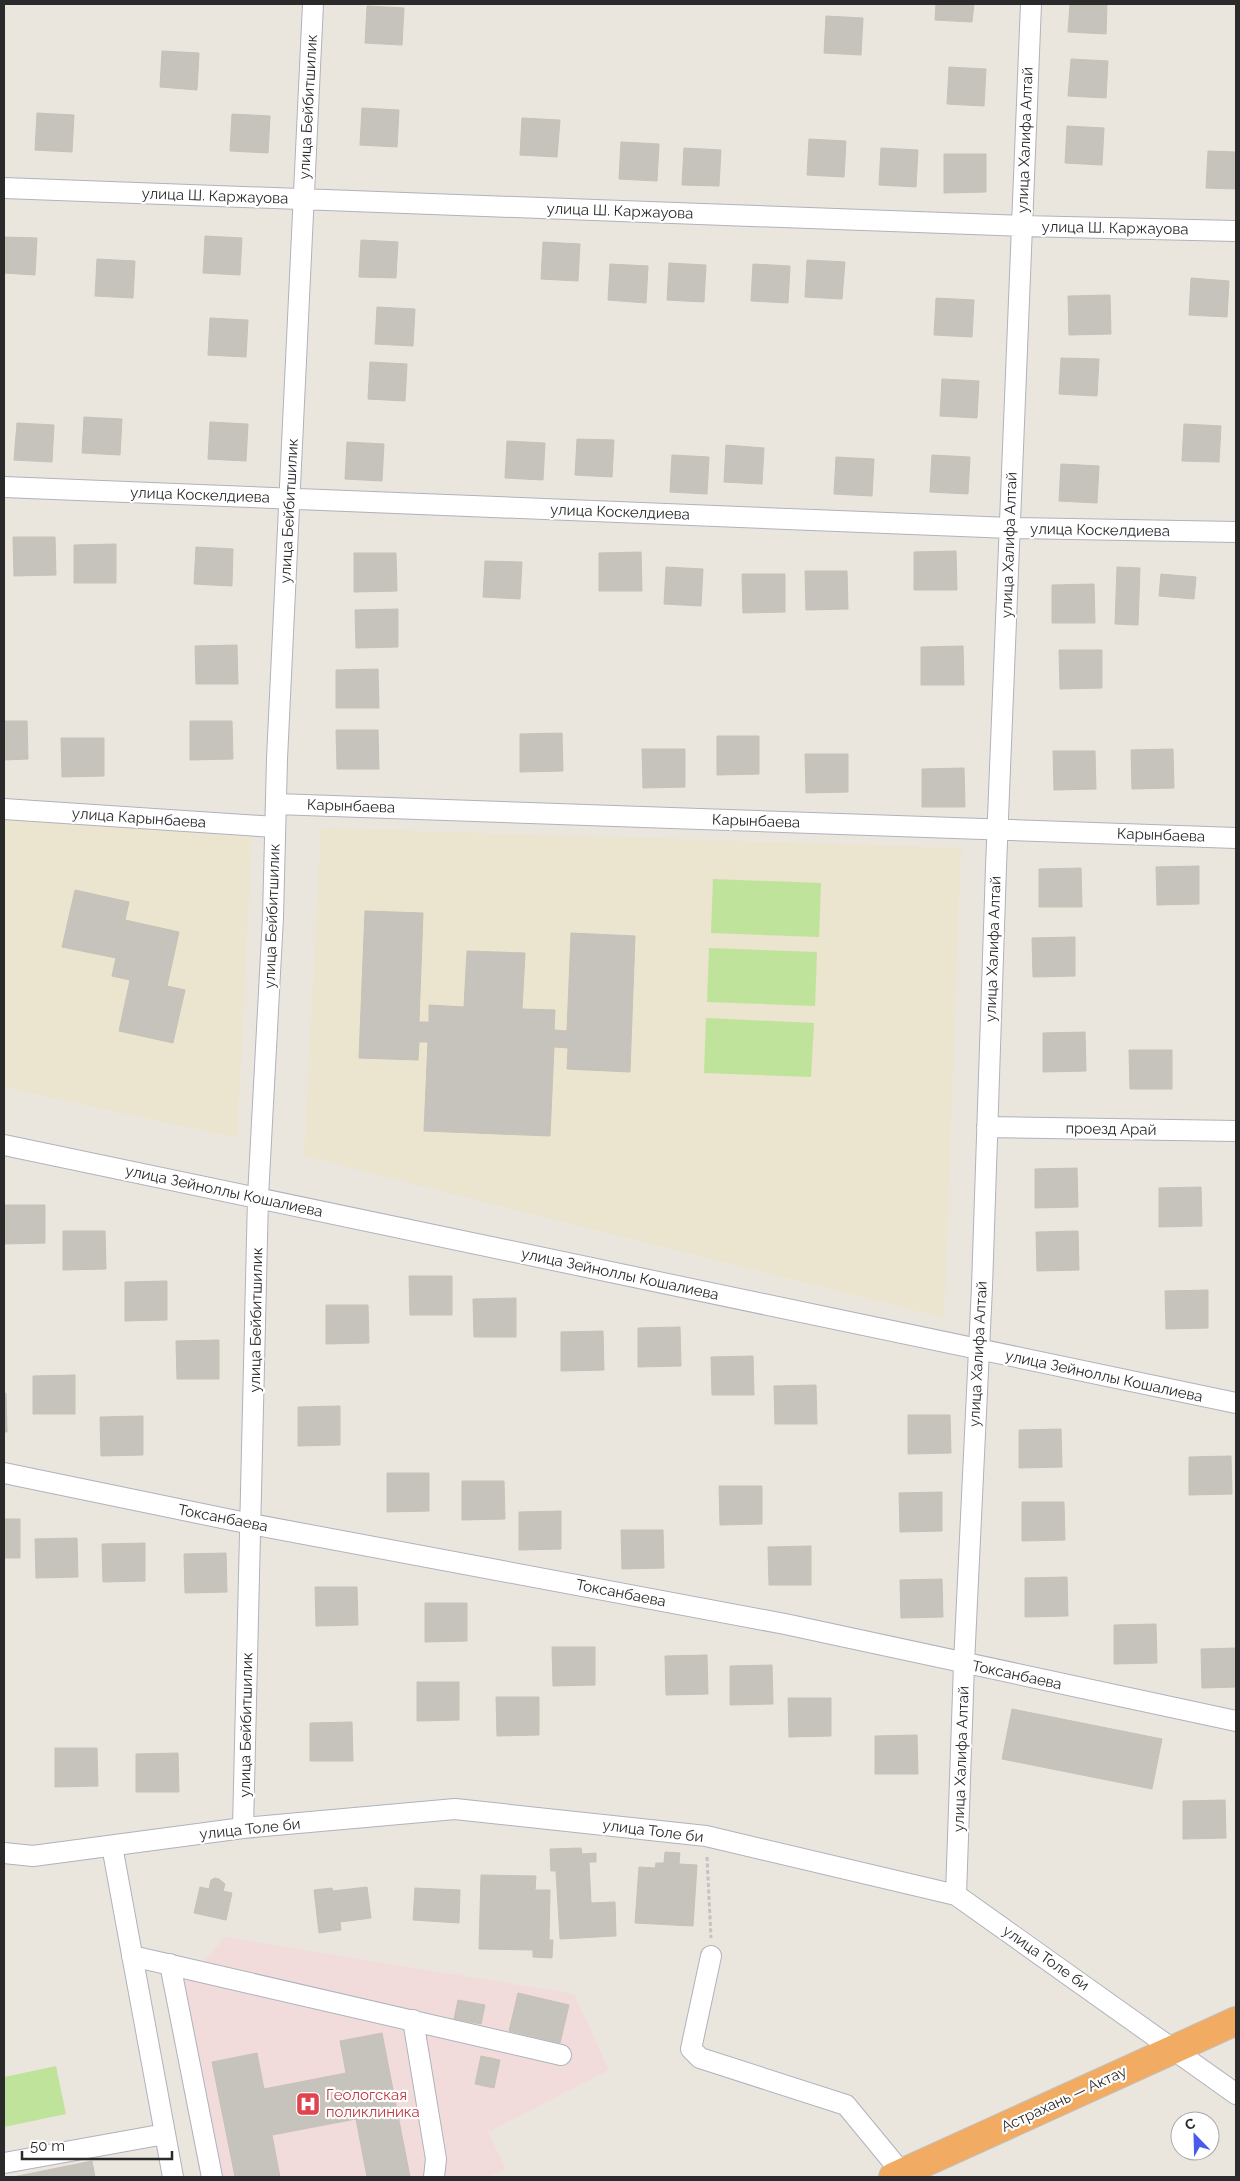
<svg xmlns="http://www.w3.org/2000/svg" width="1240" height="2181" font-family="Raleway,sans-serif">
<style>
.education{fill:#ebe4ce}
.medical{fill:#f1dcdb}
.pitch{fill:#bfe39a}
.building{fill:#c6c3bc;stroke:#c6c2b7}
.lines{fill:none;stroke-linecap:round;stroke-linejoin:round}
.minor-casing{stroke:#b0b2bc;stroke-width:22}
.highway-casing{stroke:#c3c3c3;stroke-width:30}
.path{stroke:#c3c3c3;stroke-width:3;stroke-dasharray:4 2.5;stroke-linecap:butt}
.minor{stroke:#fff;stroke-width:20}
.highway{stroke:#f1ab62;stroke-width:28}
.labels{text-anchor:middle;stroke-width:4.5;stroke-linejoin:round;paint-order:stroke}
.street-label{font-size:15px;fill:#2a2a2a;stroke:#fff}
.health-label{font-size:15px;fill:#be3a42;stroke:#fff;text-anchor:start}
</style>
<rect width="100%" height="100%" fill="#ebe6dd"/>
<!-- education -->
<path class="education" d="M4 818 252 837 237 1138 4 1087Z
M321 828 961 848 944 1318 304 1156Z"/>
<!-- medical -->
<path class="medical" d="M225 1937 574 1994 609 2070 488 2132 506 2169 489 2177H200L157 1950 204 1961Z"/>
<!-- pitch -->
<path class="pitch" d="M713 879 821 883 819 937 711 933Z
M709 948 817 952 815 1006 707 1002Z
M706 1018 814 1023 811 1077 704 1073Z
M56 2066 66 2114 4 2127V2077Z"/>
<!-- building -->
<path class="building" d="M936 4H974L972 22 935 20Z
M1070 4H1107L1106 34 1068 32Z
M367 6 404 8 402 45 365 43Z
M826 16 863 18 861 55 824 53Z
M162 51 199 53 197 90 160 87Z
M1071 59 1108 61 1106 98 1068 96Z
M949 67 986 69 984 106 947 104Z
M362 108 399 110 397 147 360 145Z
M37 113 74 115 72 152 35 150Z
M232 114 270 116 268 153 230 151Z
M522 118 560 120 557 157 520 155Z
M1067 126 1104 128 1102 165 1065 163Z
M809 139 846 141 844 177 807 175Z
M621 142 659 144 657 181 619 179Z
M684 148 721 150 719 186 682 185Z
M881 148 918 150 916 187 879 185Z
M1208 151 1236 152V189L1206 188Z
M944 154H986V192L944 193Z
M205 236 242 238 240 275 203 273Z
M4 237 37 238 35 275 4 273Z
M361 240 398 242 396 278 359 277Z
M543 242 580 244 578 281 541 279Z
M97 259 135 261 133 298 95 296Z
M807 260 845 262 842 299 805 297Z
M669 263 706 265 704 302 667 300Z
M610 264 648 266 646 303 608 300Z
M753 264 790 266 788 303 751 301Z
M1191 278 1229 281 1227 317 1189 315Z
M1110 295 1111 334 1069 335 1068 296Z
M936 298 974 300 972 337 934 335Z
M377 307 415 309 413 346 375 344Z
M210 318 248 320 246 357 208 355Z
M1061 358 1099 359 1097 396 1059 394Z
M370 362 407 364 405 401 368 399Z
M942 379 979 381 977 418 940 416Z
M84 417 122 419 120 455 82 453Z
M210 422 248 424 246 461 208 459Z
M17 423 54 425 52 462 14 460Z
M1184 424 1221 426 1219 462 1182 461Z
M577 439 614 440 612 477 575 475Z
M507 441 545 443 543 480 505 478Z
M347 442 384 444 382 481 345 479Z
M726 445 764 448 762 484 724 482Z
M672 455 709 457 707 494 670 492Z
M932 455 970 457 968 494 930 492Z
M836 457 874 459 872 496 834 494Z
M1061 464 1099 466 1097 503 1059 501Z
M13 537H55L56 575 14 576Z
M116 544V583H74V545Z
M196 547 233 549 232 586 194 584Z
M956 551 957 590H914V552Z
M641 552 642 591H599V553Z
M354 553H396L397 591 354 592Z
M485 561 522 562 520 599 483 597Z
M666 567 703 569 701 606 664 604Z
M1117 567 1140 568 1138 625 1115 624Z
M805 571H847L848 609 806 610Z
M742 574H785V612L743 613Z
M1161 574 1196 577 1194 599 1159 596Z
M1094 584 1095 623H1052V585Z
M398 609V647L356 648 355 610Z
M237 645 238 684H196L195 646Z
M963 646 964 685H921V647Z
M1059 650H1102V688L1060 689Z
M378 669 379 708H336V670Z
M4 721H27L28 759 4 760Z
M190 721H232L233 759 190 760Z
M336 730H378L379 769H337Z
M562 733 563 771 520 772V734Z
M717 736H759V774L717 775Z
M61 738H104V776L62 777Z
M642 749H685V787L643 788Z
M1173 749 1174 788 1132 789 1131 750Z
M1053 751H1095L1096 789 1054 790Z
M805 754H848V792L806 793Z
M964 768 965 807H922V769Z
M1199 866V904L1157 905 1156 867Z
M1081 868 1082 907H1039V869Z
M75 890 129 902 125 920 179 932 167 986 185 990 173 1043 119 1031 130 980 112 976 116 958 62 947Z
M365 911 423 913 419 1022H429V1005L464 1007 467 951 525 953 522 1009 555 1010 554 1030 567 1031 571 933 635 936 630 1072 567 1069 568 1048 554 1047 550 1136 424 1131 428 1042H419L418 1060 359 1058Z
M1075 937V976L1033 977 1032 938Z
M1085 1032 1086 1071 1043 1072V1033Z
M1129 1050H1172V1089H1130Z
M1077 1168 1078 1207 1035 1208V1169Z
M1201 1187 1202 1226 1159 1227V1188Z
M4 1205H45V1243L4 1244Z
M63 1231H105L106 1269 63 1270Z
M1078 1231 1079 1270 1037 1271 1036 1232Z
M409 1276H452V1315H410Z
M167 1281V1320L125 1321V1282Z
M1208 1290V1328L1166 1329 1165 1291Z
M516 1298V1337H474L473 1299Z
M326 1305H368L369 1343 326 1344Z
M680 1327 681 1366 638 1367V1328Z
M603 1331 604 1370 561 1371V1332Z
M219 1340V1379H177L176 1341Z
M753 1356 754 1395H712L711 1357Z
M75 1375V1414H33V1376Z
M816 1385 817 1424H775L774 1386Z
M4 1393H6L7 1432H4Z
M340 1406V1445L298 1446V1407Z
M908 1415H950L951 1453 908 1454Z
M143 1416V1455L101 1456 100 1417Z
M1061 1429 1062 1467 1019 1468V1430Z
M1231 1456 1232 1494 1189 1495V1457Z
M387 1473H429V1511L387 1512Z
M462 1481H504L505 1519 462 1520Z
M719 1486H762V1524L720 1525Z
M942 1492V1531L900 1532 899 1493Z
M1022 1502H1064L1065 1540 1022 1541Z
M561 1511V1549L519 1550V1512Z
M4 1519H20V1558H4Z
M621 1530H663L664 1568 622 1569Z
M77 1538 78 1577 36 1578 35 1539Z
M145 1543V1581L103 1582 102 1544Z
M811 1546V1585H769L768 1547Z
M226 1553 227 1592 185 1593 184 1554Z
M1067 1577 1068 1616 1025 1617V1578Z
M942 1579 943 1617 901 1618 900 1580Z
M315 1587H357L358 1625 316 1626Z
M425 1603H467V1641L425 1642Z
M1156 1624 1157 1663 1114 1664V1625Z
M552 1647H595V1685L553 1686Z
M1236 1648V1687L1202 1688 1201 1649Z
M707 1655 708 1694 666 1695 665 1656Z
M772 1665 773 1704 730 1705V1666Z
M417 1682H459V1720L417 1721Z
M496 1697H539V1735L497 1736Z
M788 1698H831V1736L789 1737Z
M1012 1709 1162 1739 1152 1789 1002 1759Z
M352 1722 353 1761H310V1723Z
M917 1735 918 1774H875V1736Z
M55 1748H97L98 1786 55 1787Z
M178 1753 179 1792H136V1754Z
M1225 1800 1226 1838 1183 1839V1801Z
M581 1848 582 1854 596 1853V1862H589L591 1903 615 1902 616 1936 560 1939 556 1871H551L550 1849Z
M665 1852 680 1853 679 1864 697 1865 693 1926 635 1923 639 1867 655 1868 656 1863H664Z
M481 1875 536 1876 535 1890H550L549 1940H553L552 1958 533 1957V1950L479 1949Z
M215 1878 219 1879 225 1884 223 1891 232 1893 226 1920 194 1913 200 1887 209 1889 211 1880Z
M367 1887 371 1918 340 1922 341 1930 319 1933 314 1890 332 1888 333 1891Z
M415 1888 460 1890 459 1923 413 1920Z
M518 1993 569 2005 560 2043 509 2031Z
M458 2000 485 2005 481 2024 454 2019Z
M382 2033 410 2177H367L356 2119 272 2135 280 2177H235L212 2062 257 2053 264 2089 346 2073 340 2041Z
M481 2056 500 2060 494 2088 475 2084Z
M92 2161 95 2177H13Z"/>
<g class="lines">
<defs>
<path id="minor" d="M4 188 1022 226 1236 231
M4 487 1010 528 1236 532
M276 804 1236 838
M4 809 275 827
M987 1127 1236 1131
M4 1145 1236 1403
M4 1473 251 1524 785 1624 1236 1721
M243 1828 258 1197 273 917 277 759 313 4
M112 1846 173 2177
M4 1853 33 1856 243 1828 455 1809 706 1836 956 1895 1236 2094
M956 1895 964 1664 982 1287 996 867 1031 4
M132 1956 561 2055
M711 1956 691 2049 700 2058 846 2105 902 2173
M170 1964 212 2177
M413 2020 436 2159 434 2177
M4 2163 165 2134"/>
<path id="highway" d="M893 2177 1236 2021"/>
</defs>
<!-- minor casing -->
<use href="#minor" class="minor-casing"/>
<!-- highway casing -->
<use href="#highway" class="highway-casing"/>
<!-- path -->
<path class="path" d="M707 1857 711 1938"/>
<!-- minor -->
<use href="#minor" class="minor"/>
<!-- highway -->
<use href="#highway" class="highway"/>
</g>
<!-- icons -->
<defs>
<symbol id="hospital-square" viewBox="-11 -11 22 22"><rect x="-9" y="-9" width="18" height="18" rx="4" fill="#e0444e" stroke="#fff"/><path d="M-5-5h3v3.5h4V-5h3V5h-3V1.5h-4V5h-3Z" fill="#fff"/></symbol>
</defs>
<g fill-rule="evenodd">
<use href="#hospital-square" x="294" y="2090" width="28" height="28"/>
</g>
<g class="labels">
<!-- street labels -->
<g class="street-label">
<text transform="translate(308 107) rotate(-87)" y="5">улица Бейбитшилик</text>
<text transform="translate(1025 140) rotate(-88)" y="5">улица Халифа Алтай</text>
<text transform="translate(215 196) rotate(2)" y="5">улица Ш. Каржауова</text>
<text transform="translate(620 211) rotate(2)" y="5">улица Ш. Каржауова</text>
<text transform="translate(1115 228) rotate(1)" y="5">улица Ш. Каржауова</text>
<text transform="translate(200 495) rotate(2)" y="5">улица Коскелдиева</text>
<text transform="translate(289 511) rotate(-87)" y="5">улица Бейбитшилик</text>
<text transform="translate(620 512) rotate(2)" y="5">улица Коскелдиева</text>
<text transform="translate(1100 530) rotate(1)" y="5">улица Коскелдиева</text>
<text transform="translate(1009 545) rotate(-88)" y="5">улица Халифа Алтай</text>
<text transform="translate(351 806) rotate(2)" y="5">Карынбаева</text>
<text transform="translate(139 818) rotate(4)" y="5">улица Карынбаева</text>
<text transform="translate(756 821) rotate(2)" y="5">Карынбаева</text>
<text transform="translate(1161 835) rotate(2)" y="5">Карынбаева</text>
<text transform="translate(272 916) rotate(-88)" y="5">улица Бейбитшилик</text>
<text transform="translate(993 949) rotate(-88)" y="5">улица Халифа Алтай</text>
<text transform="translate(1111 1129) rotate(1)" y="5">проезд Арай</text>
<text transform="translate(224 1191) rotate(12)" y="5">улица Зейноллы Кошалиева</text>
<text transform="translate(620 1274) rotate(12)" y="5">улица Зейноллы Кошалиева</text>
<text transform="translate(256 1320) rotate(-89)" y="5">улица Бейбитшилик</text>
<text transform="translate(978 1354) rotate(-87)" y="5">улица Халифа Алтай</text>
<text transform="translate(1104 1376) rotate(12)" y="5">улица Зейноллы Кошалиева</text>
<text transform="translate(223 1518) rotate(11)" y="5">Токсанбаева</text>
<text transform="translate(621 1593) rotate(11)" y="5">Токсанбаева</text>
<text transform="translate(1017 1675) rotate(12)" y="5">Токсанбаева</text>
<text transform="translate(246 1725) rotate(-89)" y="5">улица Бейбитшилик</text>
<text transform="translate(961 1759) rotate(-88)" y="5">улица Халифа Алтай</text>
<text transform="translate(250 1829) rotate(-6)" y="5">улица Толе би</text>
<text transform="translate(653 1831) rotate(7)" y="5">улица Толе би</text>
<text transform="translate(1046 1958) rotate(35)" y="5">улица Толе би</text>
<text transform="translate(1064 2099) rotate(-25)" y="5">Астрахань — Актау</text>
</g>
<!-- health labels -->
<g class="health-label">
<text x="326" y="2100">Геологская<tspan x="326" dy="17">поликлиника</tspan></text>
</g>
</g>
<!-- border -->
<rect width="1240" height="2181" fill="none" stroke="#2a2a2a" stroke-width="10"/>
<!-- north arrow -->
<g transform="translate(1195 2136) rotate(337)"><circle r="24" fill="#ffffff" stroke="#aaaaaa"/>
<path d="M0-4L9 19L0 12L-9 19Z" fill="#4a5ceb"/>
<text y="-8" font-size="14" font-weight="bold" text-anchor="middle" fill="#2a2a2a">С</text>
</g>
<!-- scale -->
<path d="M22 2151v8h150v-8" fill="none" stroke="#2a2a2a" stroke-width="2.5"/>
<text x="30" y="2151" font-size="15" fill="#2a2a2a" stroke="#ffffff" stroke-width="4" paint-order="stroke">50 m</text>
</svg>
